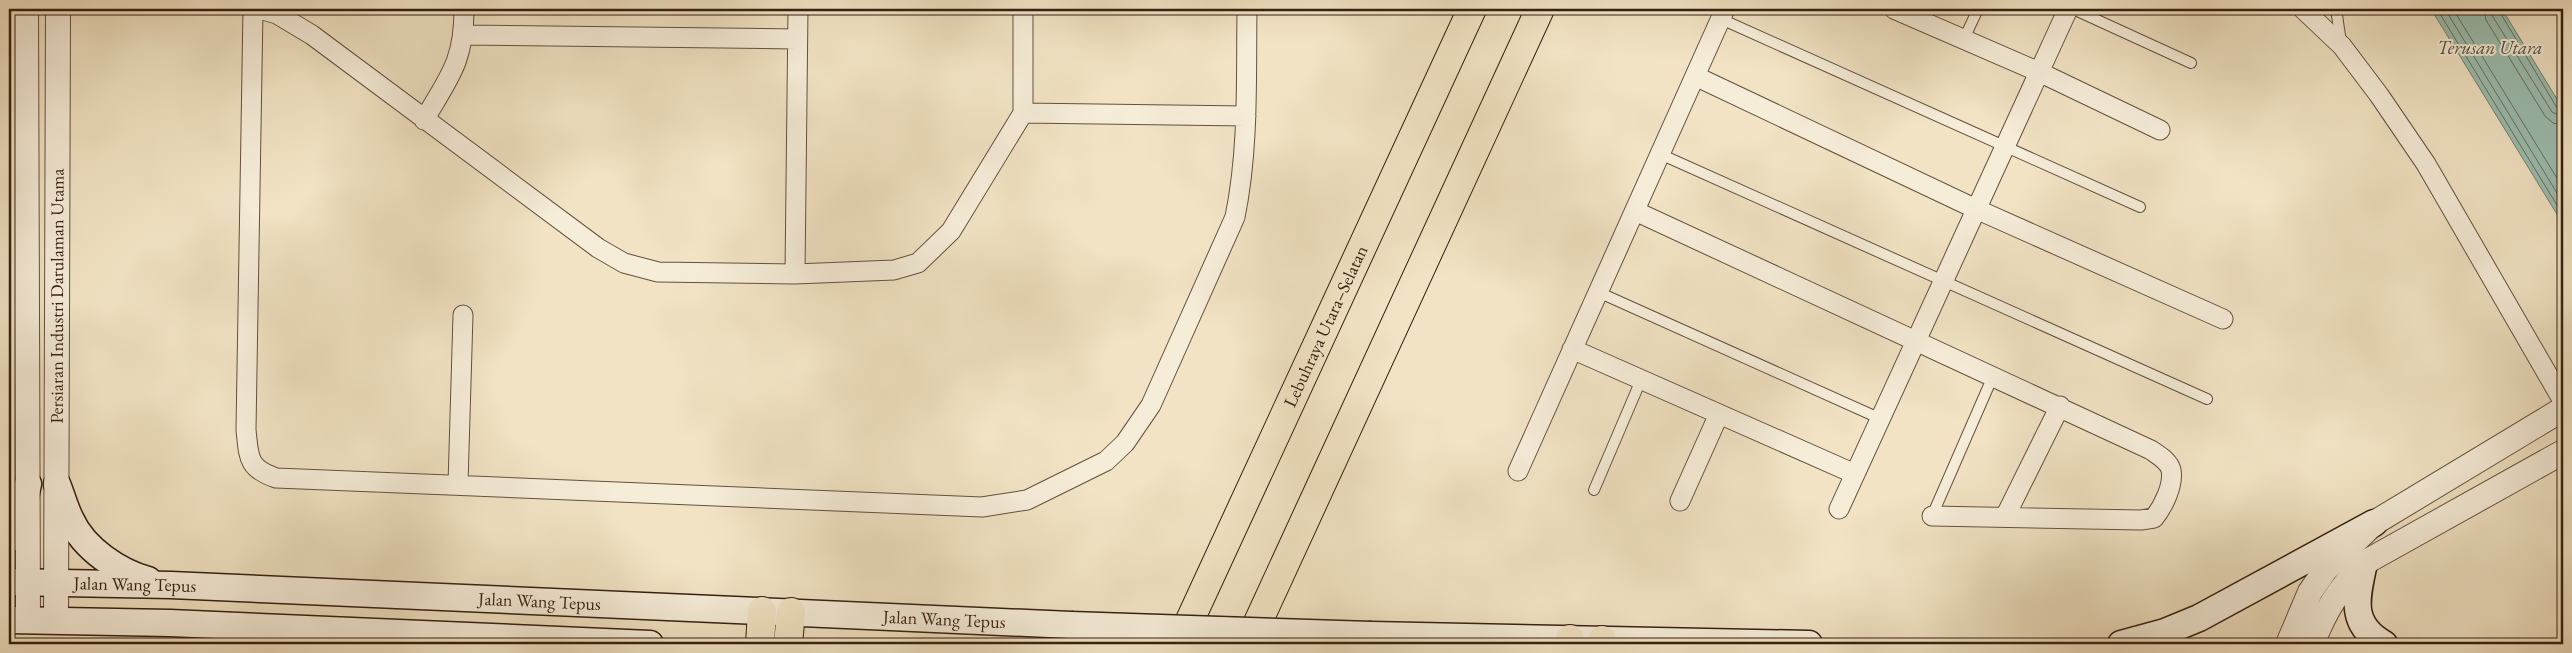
<svg xmlns="http://www.w3.org/2000/svg" width="2572" height="653" font-family="'EB Garamond',serif">
<style>
.water{fill:#9bbeb0;stroke:#737e71}
.lines{fill:none;stroke-linecap:round;stroke-linejoin:round}
.shore{stroke:#686e61;stroke-width:1}
.service-casing{stroke:#65503e;stroke-width:12}
.minor-casing{stroke:#65503e;stroke-width:21}
.tertiary-casing{stroke:#65503e;stroke-width:26}
.secondary-casing{stroke:#361f12;stroke-width:29}
.motorway-casing{stroke:#361f12;stroke-width:30}
.service{stroke:#f6edd9;stroke-width:10}
.minor{stroke:#f6edd9;stroke-width:19}
.tertiary{stroke:#f6edd9;stroke-width:24}
.secondary{stroke:#f6edd9;stroke-width:26}
.motorway{stroke:#f1e3c4;stroke-width:28}
.secondary-bridge-casing{stroke:#361f12;stroke-width:29;stroke-linecap:butt}
.secondary-bridge{stroke:#f6edd9;stroke-width:26}
.labels{text-anchor:middle;stroke-width:4;stroke-linejoin:round;paint-order:stroke}
.street-label{font-size:18px;fill:#361f12;stroke:#f6edd9}
.water-label{font-size:19px;font-style:italic;fill:#544f41;stroke:#f6edd9}
</style>
<rect width="100%" height="100%" fill="#f1e3c4"/>
<filter id="stains"><feTurbulence type="fractalNoise" baseFrequency=".004" numOctaves="4"/><feColorMatrix values="0 0 0 0 .2 0 0 0 0 .09 0 0 0 0 .02 0 0 0 .5 -.17"/></filter>
<radialGradient id="worn" r=".72"><stop offset=".6" stop-color="#630" stop-opacity="0"/><stop offset="1" stop-color="#630" stop-opacity=".3"/></radialGradient>
<!-- water -->
<path class="water" d="M2431 9H2502L2563 109V224Z"/>
<g class="lines">
<!-- shore -->
<path class="shore" d="M2437 9 2563 215
M2445 9 2563 203
M2453 9 2563 188
M2484 9 2486 20 2545 116 2553 123 2563 125
M2492 9 2493 17 2552 112 2563 117
M2498 9 2557 108 2563 111"/>
<defs>
<path id="service" d="M2073 9 2191 63
M2336 9 2341 42
M1721 19 2140 207
M1964 39 1978 9
M1660 154 2207 399
M1598 292 1881 419
M1594 490 1641 380
M1932 516 1993 376"/>
<path id="minor" d="M253 9 246 430C249 457 247 468 276 478L982 507 1027 500 1106 461 1125 443 1151 405 1235 217C1249 149 1246 78 1247 9
M259 9 277 14 312 35 598 248 624 263 658 272 795 274 894 270 918 263 951 231 1023 113V9
M1894 9 2039 72 2160 130
M2303 9 2342 46 2379 95 2426 164 2563 401
M464 35 797 39
M1695 76 1976 209 2223 319
M1023 113 1246 116
M424 120C450 76 464 61 464 9
M1635 211 2151 450C2158 455 2169 461 2171 470 2174 485 2163 507 2154 518L2141 520 1932 516
M795 274 798 9
M1572 349 1855 474
M1518 471 1725 9
M458 484 463 315
M1680 501 1719 414
M1839 509 2068 9
M2005 517 2060 406"/>
<g id="tertiary">
<path d="M26 9 28 620"/>
<path id="s1" d="M56 621 58 9"/>
<path d="M2288 644 2310 592 2326 569 2374 523 2563 409"/>
<path d="M2312 644C2326 609 2338 590 2364 563L2563 452"/>
</g>
<g id="secondary">
<path d="M57 484C62 496 65 509 71 520 84 549 119 572 148 580"/>
<path d="M9 539 17 531 28 484"/>
<path d="M2364 563C2357 596 2348 624 2384 644"/>
<path id="s2" d="M9 582 171 585 1071 625"/>
<path d="M9 620 170 623 650 644"/>
<path d="M1371 635 1809 644"/>
<path d="M2121 644 2165 632 2199 618 2374 523"/>
</g>
<g id="motorway">
<path d="M1570 639V644"/>
<path d="M760 644 762 611"/>
<path d="M788 644 791 612"/>
<path id="s3" d="M1179 644 1472 9"/>
<path d="M1248 644 1540 9"/>
<path d="M1602 644V640"/>
</g>
</defs>
<!-- service casing -->
<use href="#service" class="service-casing"/>
<!-- minor casing -->
<use href="#minor" class="minor-casing"/>
<!-- tertiary casing -->
<use href="#tertiary" class="tertiary-casing"/>
<!-- secondary casing -->
<use href="#secondary" class="secondary-casing"/>
<!-- motorway casing -->
<use href="#motorway" class="motorway-casing"/>
<!-- service -->
<use href="#service" class="service"/>
<!-- minor -->
<use href="#minor" class="minor"/>
<!-- tertiary -->
<use href="#tertiary" class="tertiary"/>
<!-- secondary -->
<use href="#secondary" class="secondary"/>
<!-- motorway -->
<use href="#motorway" class="motorway"/>
<defs>
<path id="secondary-bridge" d="M1071 625 1371 635"/>
</defs>
<!-- secondary-bridge casing -->
<use href="#secondary-bridge" class="secondary-bridge-casing"/>
<!-- secondary-bridge -->
<use href="#secondary-bridge" class="secondary-bridge"/>
</g>
<g class="labels">
<!-- street labels -->
<g class="street-label">
<text dy="6" stroke="none"><textPath href="#s1" startOffset="325">Persiaran Industri Darulaman Utama</textPath></text>
<text dy="6" stroke="none"><textPath href="#s3" startOffset="350">Lebuhraya Utara–Selatan</textPath></text>
<text dy="6" stroke="none"><textPath href="#s2" startOffset="126">Jalan Wang Tepus</textPath></text>
<text dy="6" stroke="none"><textPath href="#s2" startOffset="531">Jalan Wang Tepus</textPath></text>
<text dy="6" stroke="none"><textPath href="#s2" startOffset="936">Jalan Wang Tepus</textPath></text>
</g>
<!-- water labels -->
<g class="water-label">
<text x="2490" y="54">Terusan Utara</text>
</g>
</g>
<!-- margin -->
<rect width="2572" height="653" fill="none" stroke="#f1e3c4" stroke-width="30"/>
<rect x="10" y="10" width="2552" height="633" fill="none" stroke="#361f12" stroke-width="2.5"/>
<rect x="15" y="15" width="2542" height="623" fill="none" stroke="#361f12"/>
<rect width="100%" height="100%" filter="url(#stains)"/>
<rect width="100%" height="100%" fill="url(#worn)"/>
</svg>
